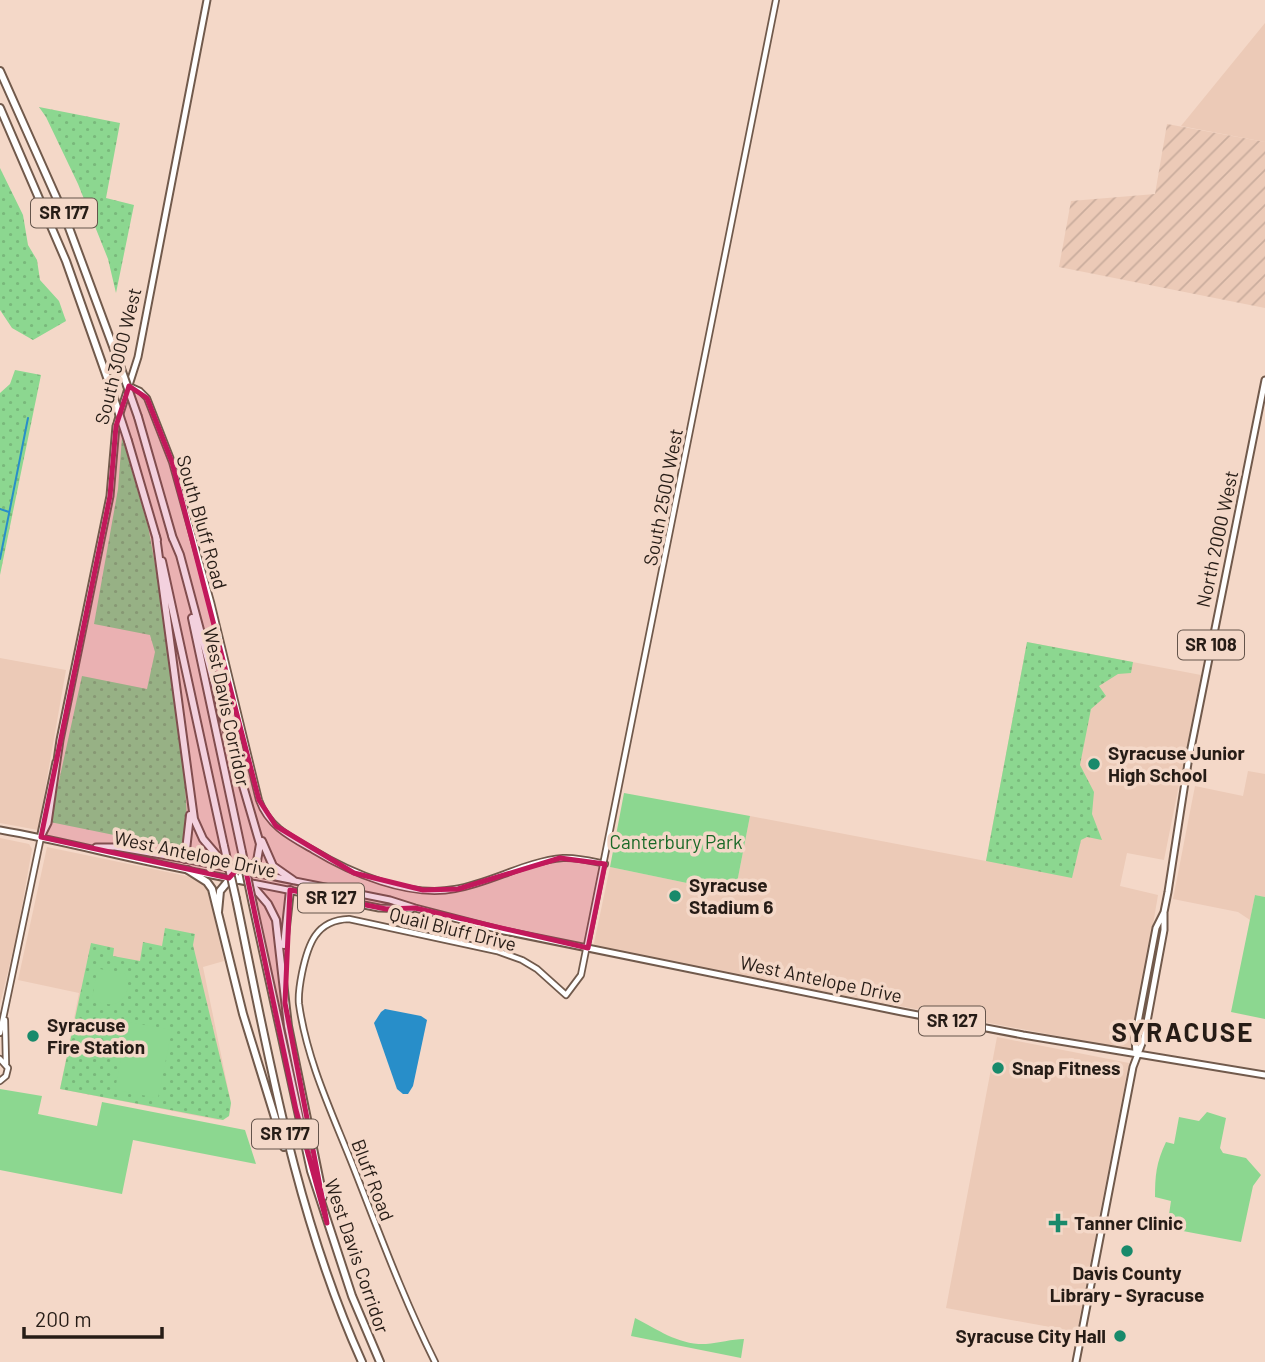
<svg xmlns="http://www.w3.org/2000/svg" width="1265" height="1362" font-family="Barlow,sans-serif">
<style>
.built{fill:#eccab7}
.industrial{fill:url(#industrial-furrows)}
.grass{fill:url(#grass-dots)}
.park{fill:#8cd790}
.water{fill:#288ec9}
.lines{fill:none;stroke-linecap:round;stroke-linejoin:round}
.stream{stroke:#288ec9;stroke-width:2}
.tertiary-casing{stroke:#715a4c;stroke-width:8}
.secondary-casing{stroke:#715a4c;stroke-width:9}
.primary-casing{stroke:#715a4c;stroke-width:9}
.motorway-casing{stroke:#715a4c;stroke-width:10}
.tertiary{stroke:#fff;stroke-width:4.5}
.secondary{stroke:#fff;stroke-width:5}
.primary{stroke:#fff;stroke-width:5}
.motorway{stroke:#fff;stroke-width:6}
.motorway-bridge-casing{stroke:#715a4c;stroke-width:10;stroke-linecap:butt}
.motorway-bridge{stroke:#fff;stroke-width:6}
.marked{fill:#c2185b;fill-opacity:0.2;stroke:#c2185b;stroke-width:5;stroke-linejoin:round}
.poi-dot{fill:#188a6b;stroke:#f4d8c8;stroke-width:2.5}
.labels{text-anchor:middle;stroke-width:7;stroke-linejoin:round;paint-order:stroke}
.shield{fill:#f4d8c8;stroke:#64544b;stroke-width:2}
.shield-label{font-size:18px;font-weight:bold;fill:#261c16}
.street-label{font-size:19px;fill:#261c16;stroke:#f4d8c8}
.poi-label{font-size:19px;font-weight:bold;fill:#261c16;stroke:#f4d8c8;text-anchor:start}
.park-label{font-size:19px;fill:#1a6927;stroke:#f4d8c8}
.district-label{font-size:26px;font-weight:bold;letter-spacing:2px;fill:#261c16;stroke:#f4d8c8}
</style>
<defs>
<pattern id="industrial-furrows" width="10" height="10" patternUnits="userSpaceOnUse" patternTransform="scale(1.75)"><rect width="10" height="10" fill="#eccab7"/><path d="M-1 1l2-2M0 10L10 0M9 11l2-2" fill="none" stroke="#caad9d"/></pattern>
<pattern id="grass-dots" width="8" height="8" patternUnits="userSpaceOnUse" patternTransform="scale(1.75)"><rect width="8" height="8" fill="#8cd790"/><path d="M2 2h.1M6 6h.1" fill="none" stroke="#79b87b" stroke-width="1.8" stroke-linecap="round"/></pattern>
</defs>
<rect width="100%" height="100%" fill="#f4d8c8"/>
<!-- built -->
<path class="built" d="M1265 23V142L1181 126Z
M1027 642 1201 675 1164 860 1127 853 1120 886 1158 895 1132 1050 593 948 610 867 735 893 750 816 986 861Z
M0 658 66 670 38 830 0 823Z
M1248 771 1265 774V897L1255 895 1250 920 1238 912 1173 899 1195 786 1243 796Z
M0 838 29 844 32 849 17 935 0 1004Z
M47 847 196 878 207 886 224 961 203 967 231 1103 229 1116 218 1120 60 1089 79 993 18 980Z
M997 1037 1129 1063 1077 1332 946 1308Z"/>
<!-- industrial -->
<path class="industrial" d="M1167 124 1265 142V308L1059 267 1071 201 1155 194Z"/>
<!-- grass -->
<path class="grass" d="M39 107 120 123 106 198 134 205 116 293 108 259 78 184 46 117Z
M0 168 23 215 28 245 37 260 40 280 59 301 66 321 33 340 12 328 0 310Z
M15 370 41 375 0 575V393L10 384Z
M122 437 148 526 163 608 185 782 187 820 183 849 50 822 82 676 147 689 155 652 150 635 94 624 118 489Z
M1027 642 1133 662 1131 673 1118 674 1099 686 1106 696 1091 709 1080 765 1094 792 1092 814 1102 840 1087 837 1081 840 1072 878 986 861Z
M165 928 195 934 193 945 231 1103 229 1116 223 1120 60 1089 91 943 114 948 113 956 140 961 143 942 162 946Z"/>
<!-- park -->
<path class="park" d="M624 793 750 816 735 893 610 867Z
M1255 895 1265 897V1019L1231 1012Z
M100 969 125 974C136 1000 112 1013 92 998L97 971Z
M128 1022 172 1030 158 1098 115 1090Z
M0 1089 42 1096 38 1114 97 1126 102 1102 245 1130 256 1164 133 1140 122 1194 0 1170Z
M1207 1112 1226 1118 1220 1148 1223 1153 1246 1158 1261 1175 1253 1186 1241 1242 1167 1228 1171 1201 1155 1197C1155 1176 1156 1163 1166 1142L1174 1144 1179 1117 1199 1121Z
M635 1318C659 1330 678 1345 706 1344 719 1343 732 1339 744 1339L741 1358 631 1336Z"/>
<!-- water -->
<path class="water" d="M385 1009 421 1016 427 1020 413 1086 408 1094H403L397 1089 374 1023 381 1012Z"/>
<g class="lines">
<!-- stream -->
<path class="stream" d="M0 509 9 512
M0 559 28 418"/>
<defs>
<path id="tertiary" d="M129 386 140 391 147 398 172 462 211 602 259 800C268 826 290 837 313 850 351 873 409 898 455 889 491 883 526 861 563 858 577 857 591 861 605 864
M5 1020 6 1064
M0 1033 41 837
M0 1059 8 1068 6 1076 0 1081
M435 1362C403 1298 379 1232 353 1166 332 1113 307 1061 299 1004 298 994 300 983 302 973 308 944 316 920 349 919L497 951 522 960 537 969 566 995 581 975 776 0"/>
<path id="secondary" d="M0 830C63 841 125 858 188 870
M41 834 56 762
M41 837 48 823 60 740 110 496 116 426 138 357 207 0
M96 847H115L185 859"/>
<path id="primary" d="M185 859 390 900 415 908 504 931 902 1012 1023 1035 1265 1075
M191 871 379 908 412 909
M1136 1054 1135 1038 1156 928 1164 912 1168 892 1188 763 1265 380
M1076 1362 1133 1067 1144 1038 1164 930V913"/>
<path id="motorway" d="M0 71 65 217 118 360
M0 108 66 261 109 383
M138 417 173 539
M128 441 157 540
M156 536 194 819 203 839 238 880 257 861 260 844 227 731 180 555 172 536
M162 561 224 846
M192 618 242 852
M262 841 273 866 293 880
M185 859 190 815
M188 870 207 882 212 889 243 1014 284 1147
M236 899C269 1057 295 1214 362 1362
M253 905 311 1171 352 1296 380 1362
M218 912 220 891 238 869 268 904 276 920 288 1026 323 1197
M284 945 290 890"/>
</defs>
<!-- tertiary casing -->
<use href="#tertiary" class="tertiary-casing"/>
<!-- secondary casing -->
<use href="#secondary" class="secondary-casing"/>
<!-- primary casing -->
<use href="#primary" class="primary-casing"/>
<!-- motorway casing -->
<use href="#motorway" class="motorway-casing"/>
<!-- tertiary -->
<use href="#tertiary" class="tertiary"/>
<!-- secondary -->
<use href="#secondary" class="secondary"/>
<!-- primary -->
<use href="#primary" class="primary"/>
<!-- motorway -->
<use href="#motorway" class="motorway"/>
<defs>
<path id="motorway-bridge" d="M118 360 138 417
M109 383 128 441
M224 846 236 899
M242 852 253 905"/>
</defs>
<!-- motorway-bridge casing -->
<use href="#motorway-bridge" class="motorway-bridge-casing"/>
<!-- motorway-bridge -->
<use href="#motorway-bridge" class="motorway-bridge"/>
</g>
<!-- marked area -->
<path class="marked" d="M129 386 147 398 172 462 259 800 276 826 354 873 423 890 458 889 560 858 605 864 588 948 415 908 386 909 290 890 285 1003 327 1223 296 1110 244 862 229 878 41 837 110 496 116 426Z"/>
<!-- markers -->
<g class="poi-dot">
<circle cx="1094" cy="764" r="7"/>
<circle cx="675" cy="896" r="7"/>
<circle cx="33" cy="1036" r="7"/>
<circle cx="998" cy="1068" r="7"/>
<path d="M1054.5 1212.5h7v7h7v7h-7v7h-7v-7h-7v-7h7z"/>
<circle cx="1127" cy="1251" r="7"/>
<circle cx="1120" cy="1336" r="7"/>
</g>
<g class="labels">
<!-- shield labels -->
<g class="shield">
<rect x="31" y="198.5" width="66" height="29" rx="5"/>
<rect x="1178" y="630.5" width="66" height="29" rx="5"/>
<rect x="298" y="883.5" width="66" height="29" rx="5"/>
<rect x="919" y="1006.5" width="66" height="29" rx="5"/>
<rect x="252" y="1119.5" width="66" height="29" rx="5"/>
</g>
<g class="shield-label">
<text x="64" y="219">SR 177</text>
<text x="1211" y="651">SR 108</text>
<text x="331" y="904">SR 127</text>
<text x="952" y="1027">SR 127</text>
<text x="285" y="1140">SR 177</text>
</g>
<!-- street labels -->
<g class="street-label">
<text transform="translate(118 356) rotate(-76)" y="7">South 3000 West</text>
<text transform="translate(663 497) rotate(-79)" y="7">South 2500 West</text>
<text transform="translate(202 522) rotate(74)" y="7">South Bluff Road</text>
<text transform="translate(1217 539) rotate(-78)" y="7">North 2000 West</text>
<text transform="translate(227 707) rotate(78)" y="7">West Davis Corridor</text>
<text transform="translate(195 854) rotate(12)" y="7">West Antelope Drive</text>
<text transform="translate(453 929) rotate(14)" y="7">Quail Bluff Drive</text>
<text transform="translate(821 979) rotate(12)" y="7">West Antelope Drive</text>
<text transform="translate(373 1180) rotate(69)" y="7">Bluff Road</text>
<text transform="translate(357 1256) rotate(71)" y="7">West Davis Corridor</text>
</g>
<!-- poi labels -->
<g class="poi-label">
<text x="1108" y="760">Syracuse Junior<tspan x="1108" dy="22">High School</tspan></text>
<text x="689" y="892">Syracuse<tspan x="689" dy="22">Stadium 6</tspan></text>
<text x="47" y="1032">Syracuse<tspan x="47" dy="22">Fire Station</tspan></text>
<text x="1012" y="1075">Snap Fitness</text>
<text x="1074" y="1230">Tanner Clinic</text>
<text x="1127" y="1280" text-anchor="middle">Davis County<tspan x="1127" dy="22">Library - Syracuse</tspan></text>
<text x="1106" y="1343" text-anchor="end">Syracuse City Hall</text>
</g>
<!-- park labels -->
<g class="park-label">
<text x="676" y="849">Canterbury Park</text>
</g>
<!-- district labels -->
<g class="district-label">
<text x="1183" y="1042">SYRACUSE</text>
</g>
</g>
<!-- scale -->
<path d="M24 1327v10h138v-10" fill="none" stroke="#261c16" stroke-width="3.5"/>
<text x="35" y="1327" font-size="21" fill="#261c16" stroke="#f4d8c8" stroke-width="5" paint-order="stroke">200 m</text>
</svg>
